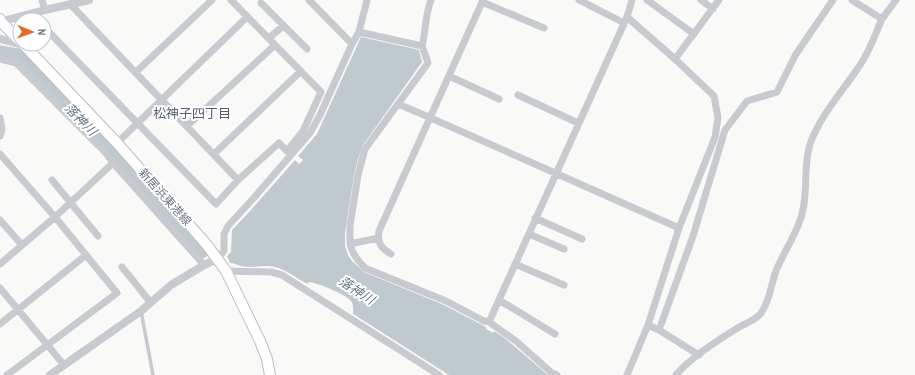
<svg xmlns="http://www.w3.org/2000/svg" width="915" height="375" font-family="'Archivo Narrow','Noto Sans JP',sans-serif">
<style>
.water{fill:#c0c9ce}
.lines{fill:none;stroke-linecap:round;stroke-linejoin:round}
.river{stroke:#c0c9ce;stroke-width:13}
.secondary-casing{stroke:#b9bdc2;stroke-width:12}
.service{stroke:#c7cace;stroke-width:3.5}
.minor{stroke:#c7cace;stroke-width:7}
.tertiary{stroke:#c7cace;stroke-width:8}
.secondary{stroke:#fff;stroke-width:10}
.labels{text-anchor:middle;stroke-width:4;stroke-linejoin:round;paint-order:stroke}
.street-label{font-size:12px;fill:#687687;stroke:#fff}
.neighbourhood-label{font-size:13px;fill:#56606d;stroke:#fff}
.water-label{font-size:13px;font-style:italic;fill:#647783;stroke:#fff}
</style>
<rect width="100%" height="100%" fill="#f9f9f7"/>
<!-- water -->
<path class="water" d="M361 37 419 50 422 62 363 145 358 159 354 175 345 233V246L348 255 352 261 364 272 444 305 486 327V329L493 333 494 331 506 339 548 375H449L353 314C353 309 354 305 351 301 347 295 316 282 309 282L307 284C295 277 283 267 269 266 260 266 250 268 241 266 237 265 234 263 230 263L227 256 231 252 232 230 251 210 295 160 299 164 303 160 298 156 317 134Z"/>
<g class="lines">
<!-- river -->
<path class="river" d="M0 52 18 55 117 156 202 252"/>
<defs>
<path id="secondary" d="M0 19 1 22 20 41
M23 44 117 143 207 245 226 271 260 341 267 359 270 375"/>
</defs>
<!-- secondary casing -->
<use href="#secondary" class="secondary-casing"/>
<!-- service -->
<path class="service" d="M141 311 153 375"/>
<!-- minor -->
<path class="minor" d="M42 0 45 10
M309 0 352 44
M579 0 624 23
M632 0 627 17 675 59 714 96 718 118 715 137 679 228 648 325
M647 0 694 34
M701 0 713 9
M482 2 544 28
M261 3 307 49
M70 4 238 180
M31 14 37 20
M882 19 896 0
M44 27 216 204 238 180 279 143 287 151 303 131 321 92 231 0
M359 32 422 46 428 63 365 149 358 175 350 226V244L378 238
M269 38 283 26
M422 46C426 31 425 14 431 0
M0 59 16 63 106 153 113 163
M675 59 719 0
M136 72 212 0
M449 76 499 99
M518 95 578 123
M398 104 431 118 679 228
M0 118 2 129 0 136
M187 126 275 45
M117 143 247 17
M0 154 55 217 0 264
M214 154 301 71
M52 180 98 236
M535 218 582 239
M0 220 22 245
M529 234 564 249
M350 244C352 253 358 261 365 268L446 301 484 321 489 322
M391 254C381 248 377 243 379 231L483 0
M217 259 224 251V234L228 226 251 201 310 133 320 115 352 44 359 32 367 0
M515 264 564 285
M122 267 151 303
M226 271 271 272 282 275 439 375
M0 288 64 365
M499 300 555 334
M0 324 86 255
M699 355 659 330 693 236 725 130 747 101 777 92 796 54 833 0
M7 375 117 293 55 217 113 163 204 265
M557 375 552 373 516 341 489 322 627 17
M627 375 648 325 659 330
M676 375C690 358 721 338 741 326 748 322 756 320 761 313 770 301 771 284 776 271 785 249 801 228 804 204 807 184 804 164 810 144 821 114 843 91 860 65 870 51 875 34 882 19L852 0"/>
<!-- tertiary -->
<path class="tertiary" d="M0 22 45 10 89 0
M0 39 20 44
M50 375 141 311 171 285 204 265 217 259"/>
<!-- secondary -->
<use href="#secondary" class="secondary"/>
</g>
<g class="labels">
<!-- street labels -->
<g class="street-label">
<text transform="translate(165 197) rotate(48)" y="4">新居浜東港線</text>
</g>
<!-- neighbourhood labels -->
<g class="neighbourhood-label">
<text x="192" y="118">松神子四丁目</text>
</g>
<!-- water labels -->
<g class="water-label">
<text transform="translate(81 119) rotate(45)" y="5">落神川</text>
<text transform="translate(357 290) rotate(33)" y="5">落神川</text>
</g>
</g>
<!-- north arrow -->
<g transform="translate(32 32) rotate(91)"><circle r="19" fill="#ffffff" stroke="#c3c8cf"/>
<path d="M0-3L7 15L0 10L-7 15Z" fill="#e26a2e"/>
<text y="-6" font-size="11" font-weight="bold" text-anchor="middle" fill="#687687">N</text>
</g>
</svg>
